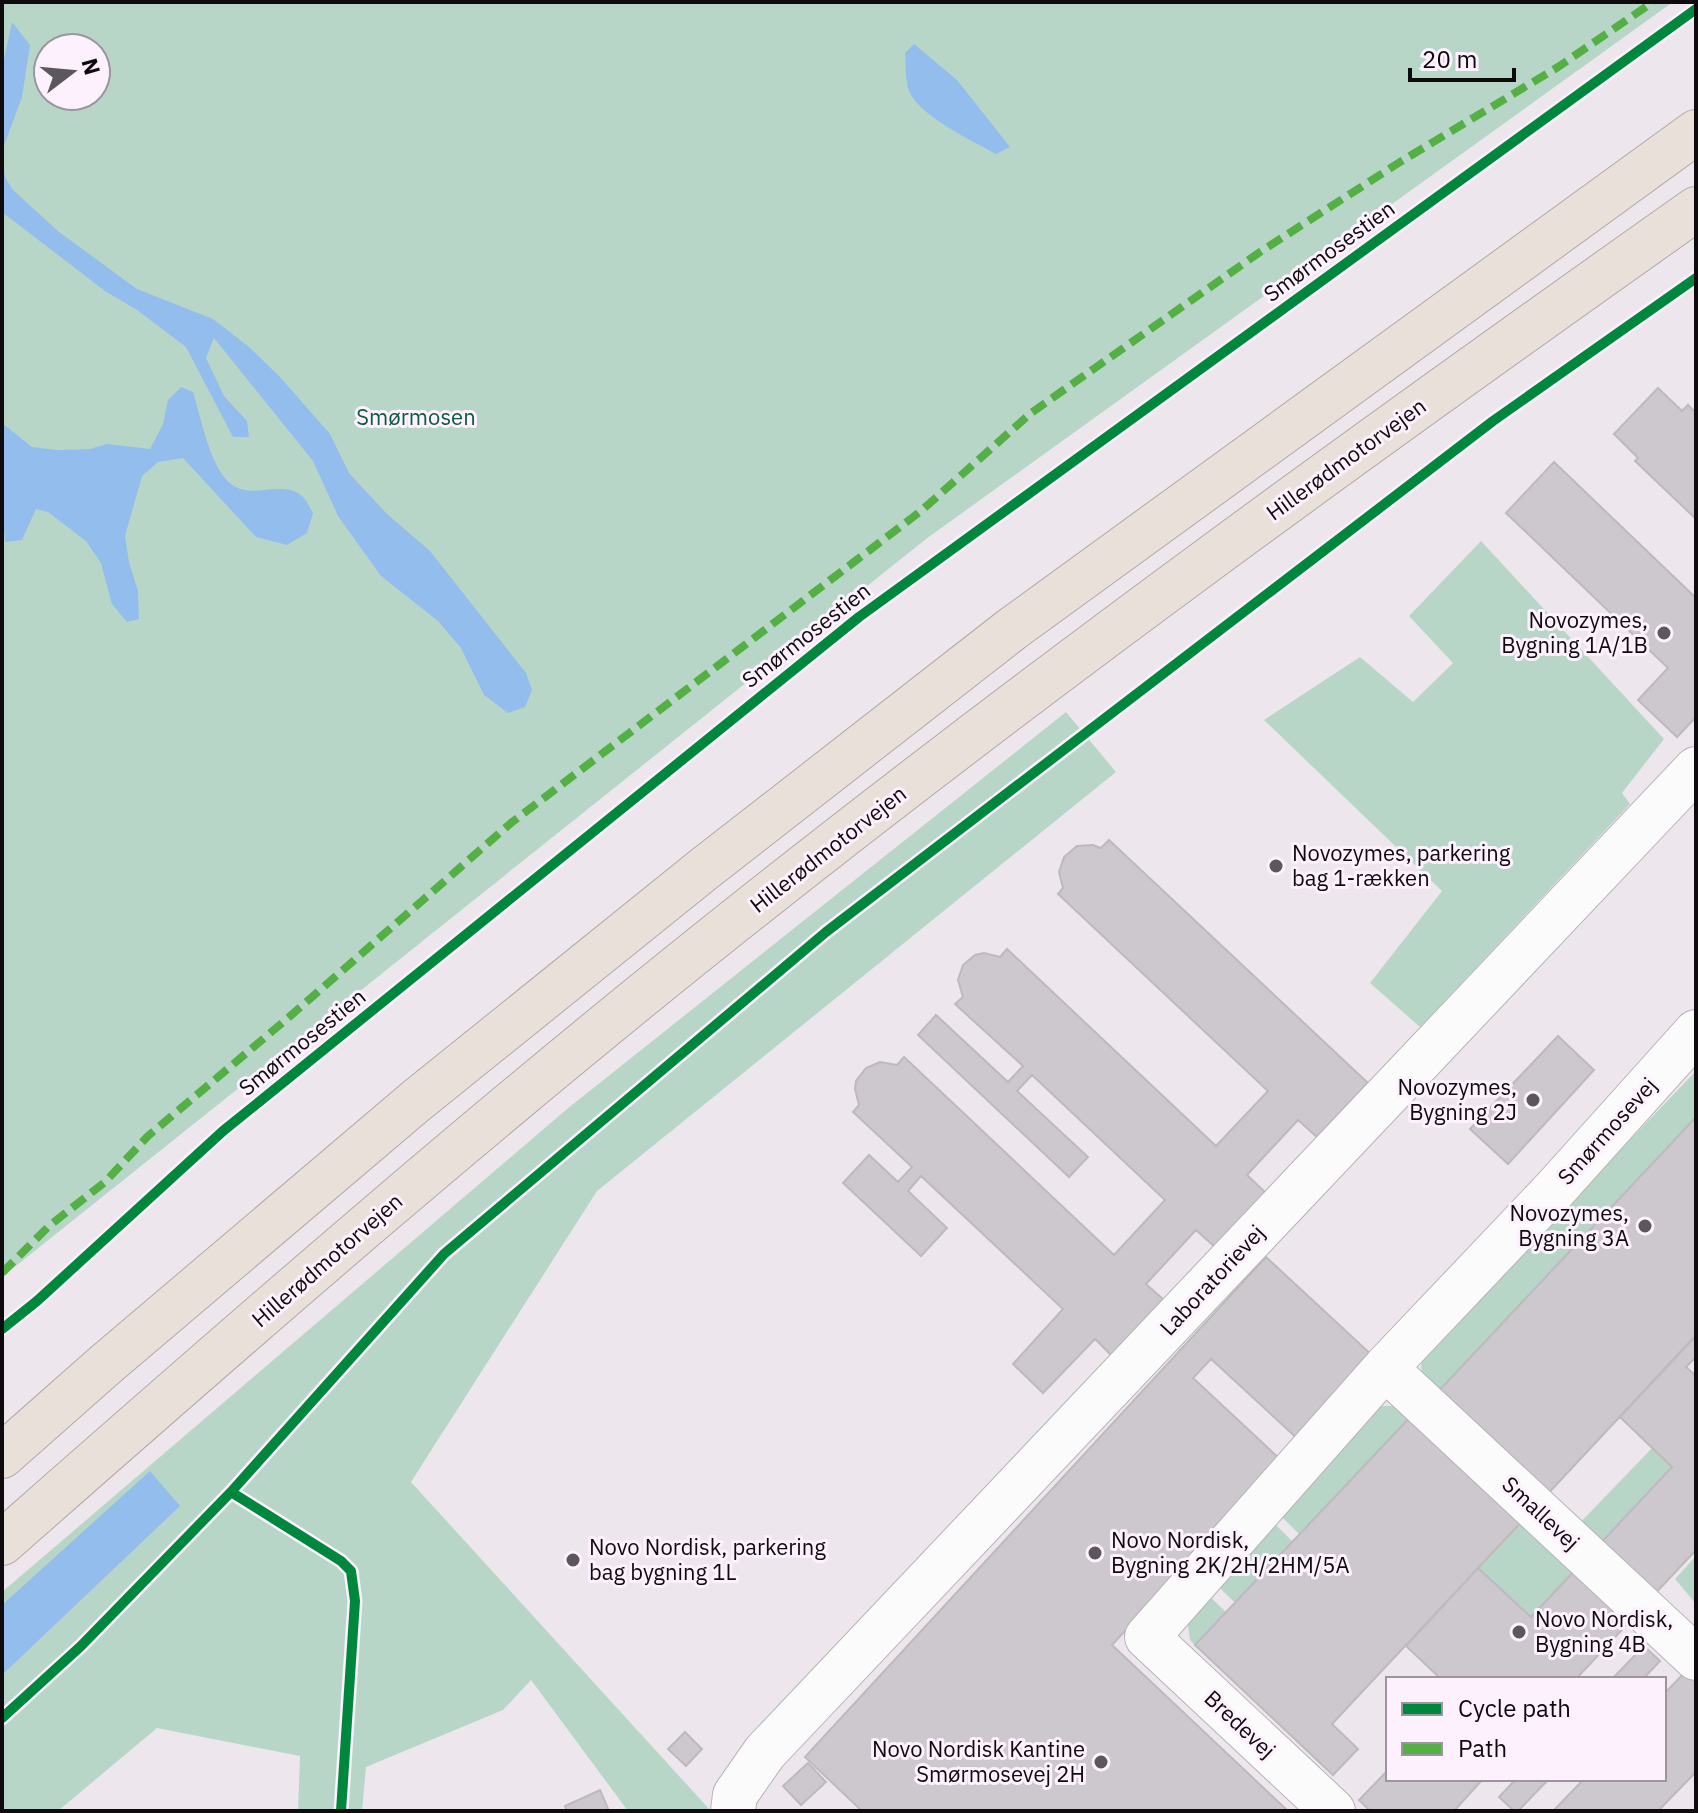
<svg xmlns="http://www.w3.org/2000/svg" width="1698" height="1813" font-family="'IBM Plex Sans',sans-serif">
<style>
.green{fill:#b8d6c8;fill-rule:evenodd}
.water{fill:#92bdec}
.building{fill:#ccc8cd;stroke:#bdb9bd;stroke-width:2}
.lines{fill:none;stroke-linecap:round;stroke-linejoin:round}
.minor-casing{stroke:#b7b2b7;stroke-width:46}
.highway-casing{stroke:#b4a8a4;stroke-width:46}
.minor{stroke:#fcfbfc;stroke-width:44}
.highway{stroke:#e9e0da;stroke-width:44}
.quiet{stroke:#54b044;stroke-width:8;stroke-dasharray:16 8;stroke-linecap:butt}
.cycleway-casing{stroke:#fcf1fd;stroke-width:15}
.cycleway{stroke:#00873e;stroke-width:10}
.poi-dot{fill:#5c575c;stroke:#fcf1fd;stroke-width:3}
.labels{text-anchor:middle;stroke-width:6;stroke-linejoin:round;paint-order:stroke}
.street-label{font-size:22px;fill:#0e0a0e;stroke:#fcf1fd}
.park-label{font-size:22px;fill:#0d5a3c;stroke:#fcf1fd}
.poi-label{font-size:22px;fill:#0e0a0e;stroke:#fcf1fd;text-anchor:end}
</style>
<rect width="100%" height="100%" fill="#ede7ed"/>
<!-- green -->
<path class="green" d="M2 2H1673L926 539 2 1277ZM48 48H96V96H48Z
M1481 541 1664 739 1622 793 1630 804 1420 1027 1370 983 1442 891 1264 720 1360 657 1413 702 1453 663 1409 616Z
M1066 712 1116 772 597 1191 411 1482 711 1811H628L531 1680 503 1710 366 1767 362 1811H298L300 1756 157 1728 58 1811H2V1592L567 1109Z
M1696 1071V1117L1434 1396 1422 1387 1421 1357Z
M1380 1406H1407L1414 1413 1300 1535 1279 1514Z
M1652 1448 1672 1467 1596 1548 1575 1528Z
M1525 1518 1577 1568 1531 1617 1478 1568Z
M1272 1521 1293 1542 1235 1603 1214 1582Z
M1696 1556V1604L1675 1579Z
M1205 1592 1226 1612 1195 1645 1190 1640 1186 1611Z"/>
<!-- water -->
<path class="water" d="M12 22 30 45 22 97 2 151 5 177 12 189 59 232 137 289 213 319 249 347 279 376 330 434 349 473 387 514 430 551 526 673 532 690 525 707 508 713 484 695 461 648 438 621 381 576 338 516 313 461 214 338 206 358 224 396 247 421 249 437H233L186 347 137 310 105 291 2 212V69Z
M914 44 957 80 1010 147 996 154C973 141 919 116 909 91 905 79 906 65 905 53Z
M181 387 193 392C201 417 210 468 231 484 253 501 283 478 303 497 307 501 310 508 313 513L307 533 287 545 256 537 183 458 158 462 142 476 125 536 129 562 138 591 139 619 127 622 112 604 101 563 86 541 48 512 36 509 22 540 5 542 2 500V423L32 447 57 450 90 449 107 444 150 449 163 424 168 400Z
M150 1471 180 1506 2 1675V1605Z"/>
<!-- building -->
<path class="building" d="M1658 388 1682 411 1688 405 1696 413V519L1635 461 1638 458 1614 434Z
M1554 462 1696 598V717L1677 737 1638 700 1668 668 1506 513Z
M1109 840 1368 1083 1317 1137 1298 1120 1247 1175 1266 1193 1215 1247 1196 1230 1146 1284 1164 1300 1112 1356 1095 1339 1043 1393 1013 1364 1063 1309 921 1176 908 1191 947 1228 921 1256 843 1183 869 1155 898 1182 912 1167 853 1112 859 1105 855 1089 856 1081 866 1068 880 1062 897 1065 904 1057 1114 1255 1165 1200 1032 1075 1017 1091 1088 1157 1069 1177 918 1035 936 1015 1008 1082 1023 1066 955 1004 963 997 958 980 963 965 975 955 984 953 1000 957 1007 949 1216 1146 1268 1091 1058 894 1063 888 1059 872 1064 857 1077 846 1093 845 1101 848Z
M1558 1036 1594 1070 1508 1164 1470 1129Z
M1696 1117V1335L1543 1499 1434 1396Z
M1266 1257 1375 1358 1299 1440 1211 1359 1193 1378 1282 1461 1112 1645 1288 1811H862L805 1757Z
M1693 1339 1696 1342V1357L1686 1367 1696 1376V1550L1650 1599 1596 1548 1672 1467 1620 1417Z
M1414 1413 1525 1518 1332 1724 1358 1749 1333 1775 1195 1645Z
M1478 1568 1531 1617 1577 1568 1632 1619 1576 1679H1441L1406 1646Z
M1644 1646 1660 1661 1643 1679H1612Z
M1688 1669 1696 1677V1772L1658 1811H1553L1584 1779H1664V1694Z
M685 1732 702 1749 686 1766 668 1749Z
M808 1763 826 1782 801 1805 783 1786Z
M1388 1770V1779H1483L1454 1811H1370L1359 1800Z
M1516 1779H1549L1518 1811H1514L1499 1797Z
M600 1790 609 1811H567L565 1806Z"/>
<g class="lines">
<defs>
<path id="minor" d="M1385 1368 1696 1658
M733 1811 735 1795 765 1752 1696 769
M1333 1811 1147 1637 1385 1368 1555 1189 1696 1032"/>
<path id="highway" d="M2 1456 105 1365 416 1101 704 869 1012 629 1696 132
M2 1543C246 1328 491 1114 746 912 1055 667 1375 436 1696 209"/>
</defs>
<!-- minor casing -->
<use href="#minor" class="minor-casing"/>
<!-- highway casing -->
<use href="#highway" class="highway-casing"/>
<!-- minor -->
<use href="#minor" class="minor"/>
<!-- highway -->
<use href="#highway" class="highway"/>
<!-- quiet -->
<path class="quiet" d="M2 1273 49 1226 105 1182 148 1136 288 1018 511 823 921 511 1031 413 1260 252 1400 162 1558 67 1653 2"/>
<defs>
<path id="cycleway" d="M2 1329 37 1301 223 1131 859 617 1696 9
M231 1492 341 1561 351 1571 355 1601 341 1811
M2 1718 81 1646 231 1492 444 1254 826 932 1493 421 1696 278"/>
</defs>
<!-- cycleway casing -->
<use href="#cycleway" class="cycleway-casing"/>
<!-- cycleway -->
<use href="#cycleway" class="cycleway"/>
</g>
<!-- markers -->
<g class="poi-dot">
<circle cx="1664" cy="633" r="8"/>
<circle cx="1276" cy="866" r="8"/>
<circle cx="1533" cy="1100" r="8"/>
<circle cx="1645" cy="1226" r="8"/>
<circle cx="1095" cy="1553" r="8"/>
<circle cx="573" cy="1560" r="8"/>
<circle cx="1519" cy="1632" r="8"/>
<circle cx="1101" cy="1762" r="8"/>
</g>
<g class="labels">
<!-- street labels -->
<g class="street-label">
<text transform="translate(1329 251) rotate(-36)" y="8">Smørmosestien</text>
<text transform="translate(1346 459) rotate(-36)" y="8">Hillerødmotorvejen</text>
<text transform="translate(806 635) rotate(-38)" y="8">Smørmosestien</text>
<text transform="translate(828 849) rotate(-38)" y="8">Hillerødmotorvejen</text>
<text transform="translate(302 1042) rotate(-39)" y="8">Smørmosestien</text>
<text transform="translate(1607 1131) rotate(-48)" y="8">Smørmosevej</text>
<text transform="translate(327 1260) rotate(-41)" y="8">Hillerødmotorvejen</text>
<text transform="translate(1212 1280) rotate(-47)" y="8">Laboratorievej</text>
<text transform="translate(1541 1513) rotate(43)" y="8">Smallevej</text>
<text transform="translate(1240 1724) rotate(43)" y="8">Bredevej</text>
</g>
<!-- park labels -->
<g class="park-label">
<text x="416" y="425">Smørmosen</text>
</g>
<!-- poi labels -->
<g class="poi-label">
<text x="1648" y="628">Novozymes,<tspan x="1648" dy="25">Bygning 1A/1B</tspan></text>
<text x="1292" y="861" text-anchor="start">Novozymes, parkering<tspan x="1292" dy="25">bag 1-rækken</tspan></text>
<text x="1517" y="1095">Novozymes,<tspan x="1517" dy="25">Bygning 2J</tspan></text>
<text x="1629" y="1221">Novozymes,<tspan x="1629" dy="25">Bygning 3A</tspan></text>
<text x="1111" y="1548" text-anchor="start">Novo Nordisk,<tspan x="1111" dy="25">Bygning 2K/2H/2HM/5A</tspan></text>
<text x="589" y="1555" text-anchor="start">Novo Nordisk, parkering<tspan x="589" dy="25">bag bygning 1L</tspan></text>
<text x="1535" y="1627" text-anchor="start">Novo Nordisk,<tspan x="1535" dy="25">Bygning 4B</tspan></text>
<text x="1085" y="1757">Novo Nordisk Kantine<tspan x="1085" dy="25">Smørmosevej 2H</tspan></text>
</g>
</g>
<!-- border -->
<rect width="1698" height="1813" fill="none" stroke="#0e0a0e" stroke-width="8"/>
<!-- legend -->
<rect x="1386" y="1677" width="280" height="104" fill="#fcf1fd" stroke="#9d959d" stroke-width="2"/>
<rect x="1402" y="1703" width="40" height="12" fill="#00873e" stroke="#9d959d" stroke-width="2"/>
<text x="1458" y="1717" font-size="24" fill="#0e0a0e">Cycle path</text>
<rect x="1402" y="1743" width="40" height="12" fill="#54b044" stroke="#9d959d" stroke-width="2"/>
<text x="1458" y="1757" font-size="24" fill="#0e0a0e">Path</text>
<!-- north arrow -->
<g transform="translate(72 72) rotate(74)"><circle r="38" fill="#fcf1fd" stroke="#9d959d" stroke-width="2"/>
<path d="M0-6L14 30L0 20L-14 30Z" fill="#5c575c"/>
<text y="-12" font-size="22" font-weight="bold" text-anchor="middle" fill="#0e0a0e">N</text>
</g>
<!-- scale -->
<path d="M1410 68v12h104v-12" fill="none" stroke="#0e0a0e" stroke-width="4"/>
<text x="1422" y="68" font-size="24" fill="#0e0a0e" stroke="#fcf1fd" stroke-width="6" paint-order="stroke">20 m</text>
</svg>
